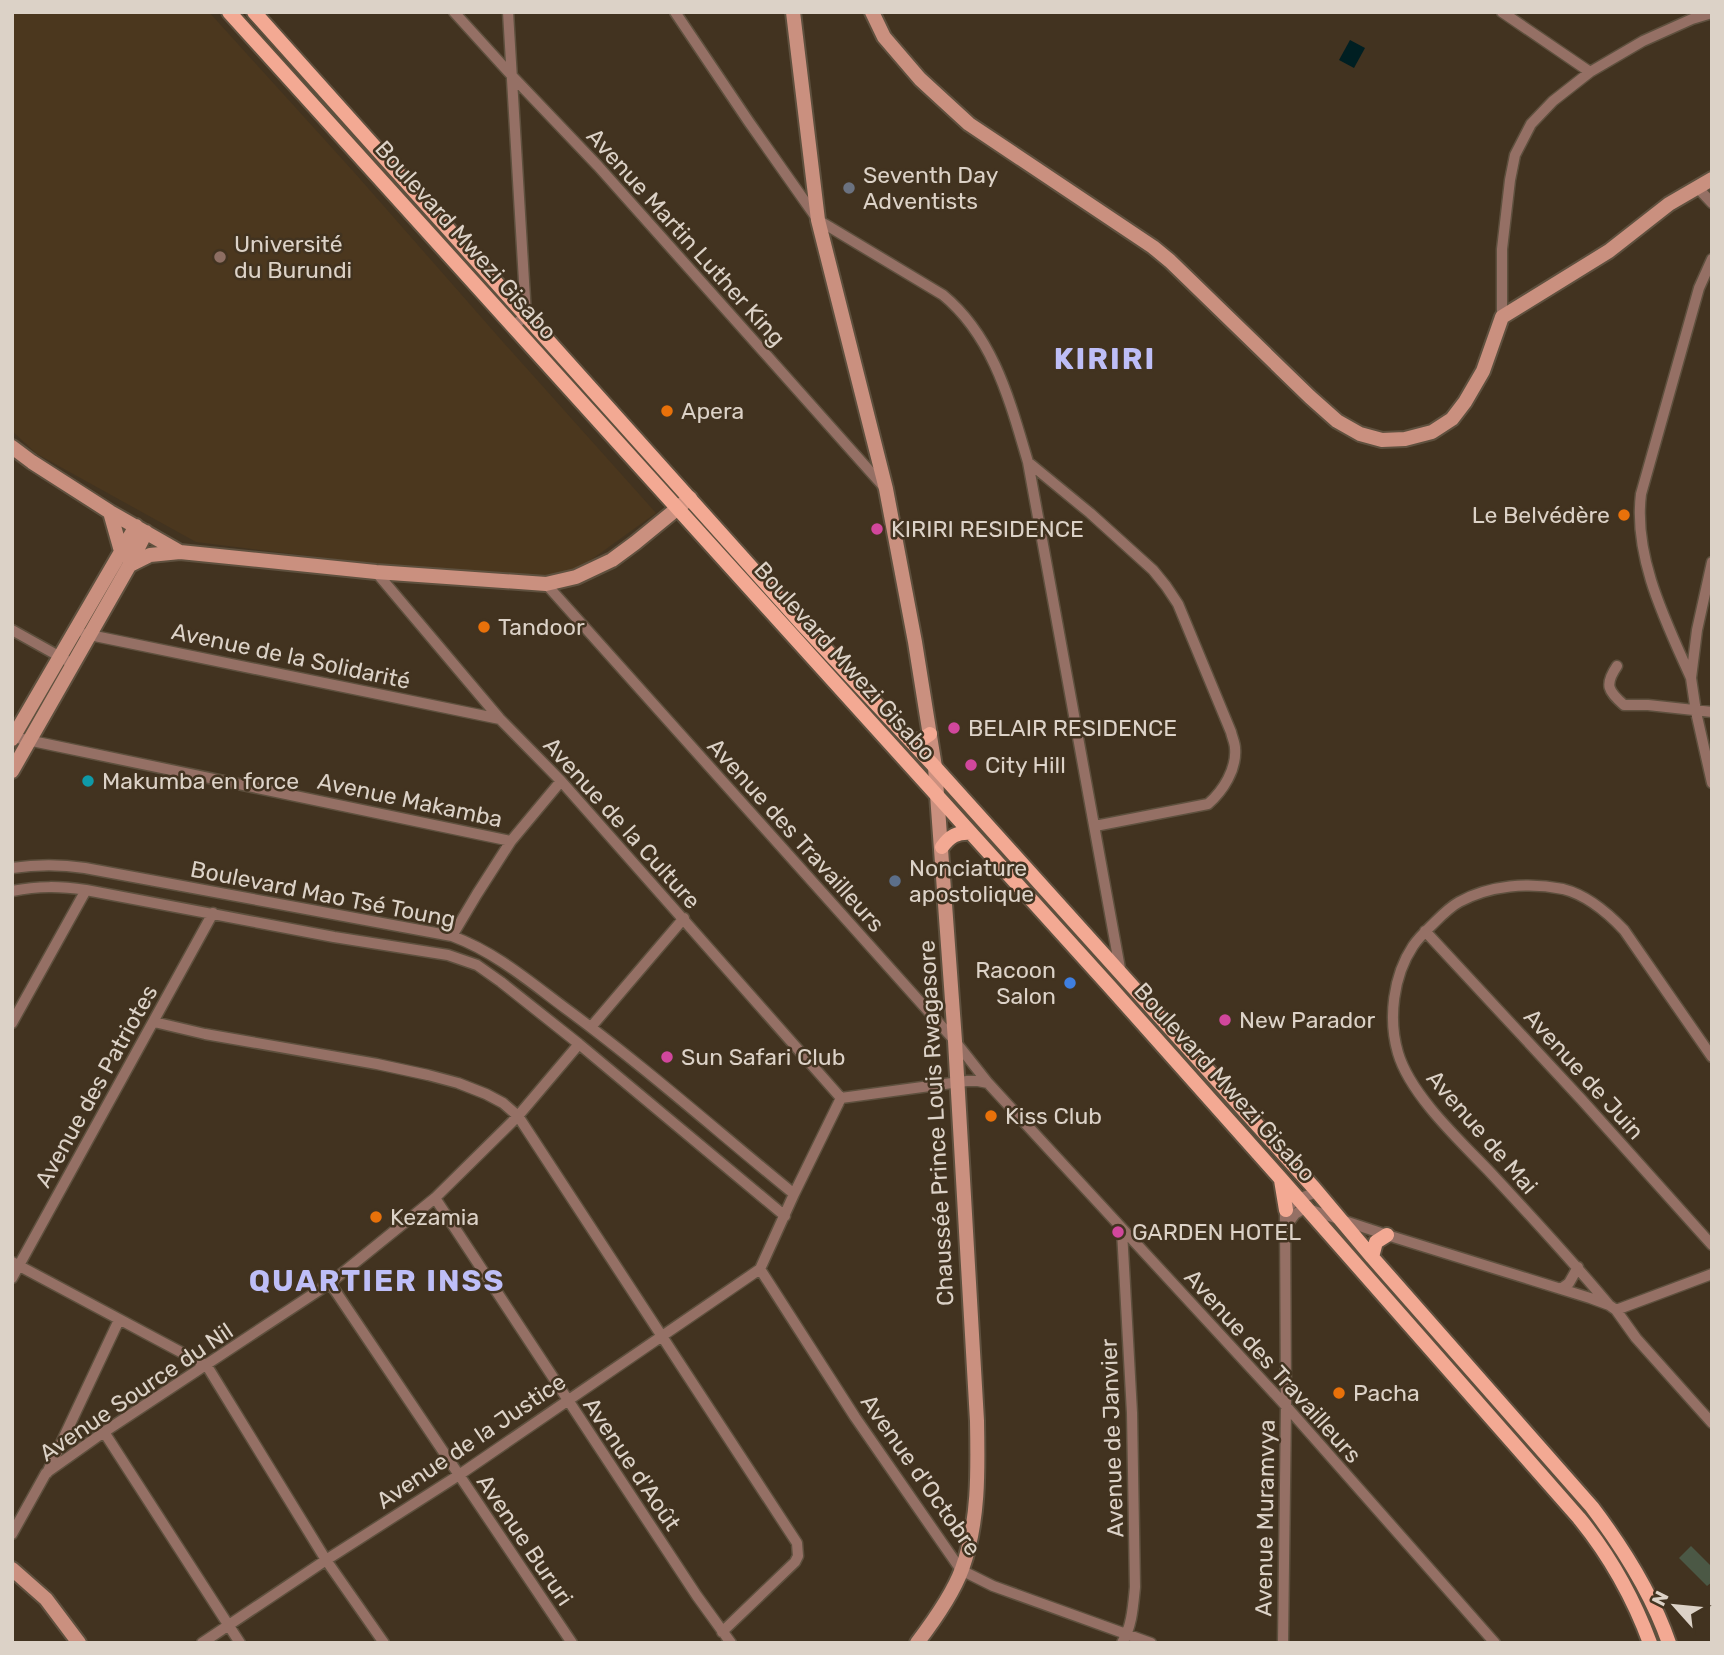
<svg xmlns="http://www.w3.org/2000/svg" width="1724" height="1655" font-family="Rubik,sans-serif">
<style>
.built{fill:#4b371e}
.green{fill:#4b5845}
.water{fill:#001f22}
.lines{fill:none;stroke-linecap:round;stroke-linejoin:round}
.street-casing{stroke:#5e503e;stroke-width:13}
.secondary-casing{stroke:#5e503e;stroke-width:18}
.primary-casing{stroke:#5e503e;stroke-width:18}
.street{stroke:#957065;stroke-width:10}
.secondary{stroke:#ca907f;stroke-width:14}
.primary{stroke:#f3a993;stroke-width:14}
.worship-dot{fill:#6b7280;stroke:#423320;stroke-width:2.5}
.education-dot{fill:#8d6e63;stroke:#423320;stroke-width:2.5}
.food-dot{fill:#e8710a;stroke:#423320;stroke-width:2.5}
.hotel-dot{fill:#d1479c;stroke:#423320;stroke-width:2.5}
.culture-dot{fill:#0f9aa8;stroke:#423320;stroke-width:2.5}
.service-dot{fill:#5c6f8a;stroke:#423320;stroke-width:2.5}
.shop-dot{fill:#3f7fe0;stroke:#423320;stroke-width:2.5}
.labels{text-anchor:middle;stroke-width:5;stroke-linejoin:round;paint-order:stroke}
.poi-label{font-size:23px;fill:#dcd2c7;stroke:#423320;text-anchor:start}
.street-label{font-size:23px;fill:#dcd2c7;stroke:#423320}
.district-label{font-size:30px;font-weight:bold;letter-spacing:2px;fill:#bebef7;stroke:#423320}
</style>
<rect width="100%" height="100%" fill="#423320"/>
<!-- built -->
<path class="built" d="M12 12H209L353 171 503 342 656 513 577 570 539 577H503L334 559 196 542 37 454 12 431Z"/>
<!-- green -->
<path class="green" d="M1691 1546 1712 1567V1582L1707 1586 1679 1558Z"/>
<!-- water -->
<path class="water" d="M1350 40 1365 48 1354 68 1339 60Z"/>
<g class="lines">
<defs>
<path id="street" d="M454 12 513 77 598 166 884 487
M508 12 526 315 514 326
M675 12 749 122 818 220 943 295C994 337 1010 402 1028 462L1121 974
M1502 12 1590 72
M1697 187 1712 203
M1502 317V249L1510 180 1515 155 1531 124 1553 101 1590 72 1643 41 1692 19 1712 13
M1028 462 1090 513 1153 570 1166 586 1178 604 1231 732C1232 737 1235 743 1235 748 1237 769 1223 791 1208 804L1095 826
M1712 562 1697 630 1691 678 1696 712 1712 783
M376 572 500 719 561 781 841 1098
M546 584 955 1041 988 1083 1286 1406 1495 1643
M12 630 73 664
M85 634 500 719
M1617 666C1604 685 1608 691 1624 705H1648L1712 712
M1691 678C1666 622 1633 557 1641 494L1699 288 1712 259
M13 737 511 841
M12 868C39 864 59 864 85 868L452 936C495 952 529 981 565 1008 644 1066 718 1132 794 1194
M12 891C39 886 59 886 86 890L334 937 448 955 477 965 501 982 579 1044 785 1216
M1425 931 1581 1099 1712 1245
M452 936 477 894 511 841 561 781
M154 1022 205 1034 377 1064 428 1075 458 1083 486 1094 503 1103 518 1116 797 1543 798 1556 795 1562 722 1632
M12 1023 86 890
M591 1027 684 918
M435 1198 697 1596 731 1643
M1286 1226 1295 1214 1305 1208 1387 1235 1590 1298 1609 1305 1616 1310 1712 1274
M12 1262 207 1366 326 1560 384 1643
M760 1269 855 1417 961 1570 993 1586 1151 1643
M760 1269 794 1194 841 1098 967 1081H978L988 1083
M12 1278 213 913
M330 1283 572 1643
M1562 1288 1569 1283 1578 1267
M1609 1305C1570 1258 1529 1214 1488 1170 1458 1139 1410 1094 1398 1053 1388 1019 1393 976 1413 946 1419 937 1427 930 1435 922 1442 915 1450 907 1459 902 1490 885 1529 882 1563 889 1587 895 1607 912 1624 930L1712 1057
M1616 1310 1636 1338 1712 1423
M104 1432 240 1643
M47 1473 119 1320
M12 1534 46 1473 104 1432 330 1283 435 1198 518 1116 579 1044
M202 1643 326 1560 459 1475 760 1269
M1122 1643C1132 1626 1133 1607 1135 1587L1132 1413 1122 1231
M1283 1643 1286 1406 1285 1214C1289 1200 1304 1197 1317 1192"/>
<path id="secondary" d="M793 12 818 220 886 489 915 642 935 767 955 1041 977 1421C978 1471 979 1522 962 1569 953 1594 933 1622 917 1643
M872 12 884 37 920 79 969 124 1153 247 1170 261 1310 397 1337 421 1360 434 1382 440 1405 439 1432 432 1452 419 1465 402 1483 371 1502 317 1609 251 1669 204 1712 179
M12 447 32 462 110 512 180 552 376 572 546 584 576 577 612 560 635 543 690 498
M110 512 121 551
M130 565 150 555 180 552
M12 739 136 526
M12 771 129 566 146 532
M12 1569 46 1599 79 1643"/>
<path id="primary" d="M229 12 1111 988 1281 1179 1579 1518C1610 1556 1633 1597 1650 1643
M254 12 802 624 935 767 1314 1188 1372 1257 1592 1507C1623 1548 1652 1594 1669 1643
M911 741 921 740 930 734
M942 847C950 836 957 832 971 833
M1281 1180 1286 1210
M1372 1257 1376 1242 1387 1235"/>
</defs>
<!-- street casing -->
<use href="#street" class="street-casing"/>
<!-- secondary casing -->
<use href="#secondary" class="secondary-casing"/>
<!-- primary casing -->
<use href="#primary" class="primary-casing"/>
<!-- street -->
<use href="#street" class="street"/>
<!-- secondary -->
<use href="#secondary" class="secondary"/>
<!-- primary -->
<use href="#primary" class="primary"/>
</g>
<!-- markers -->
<circle class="worship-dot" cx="849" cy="188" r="7"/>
<circle class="education-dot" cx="220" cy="257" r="7"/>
<g class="food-dot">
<circle cx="667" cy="411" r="7"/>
<circle cx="1624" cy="515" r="7"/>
<circle cx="484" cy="627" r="7"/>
<circle cx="991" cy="1116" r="7"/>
<circle cx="376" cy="1217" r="7"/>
<circle cx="1339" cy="1393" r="7"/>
</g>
<g class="hotel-dot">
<circle cx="877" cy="529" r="7"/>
<circle cx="954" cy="728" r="7"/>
<circle cx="971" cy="765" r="7"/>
<circle cx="1225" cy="1020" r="7"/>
<circle cx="667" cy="1057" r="7"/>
<circle cx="1118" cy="1232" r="7"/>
</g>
<circle class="culture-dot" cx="88" cy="781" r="7"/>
<circle class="service-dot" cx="895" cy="881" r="7"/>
<circle class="shop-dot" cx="1070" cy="983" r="7"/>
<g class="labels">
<!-- poi labels -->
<g class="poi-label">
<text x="863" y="183">Seventh Day<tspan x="863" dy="26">Adventists</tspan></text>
<text x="234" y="252">Université<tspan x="234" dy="26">du Burundi</tspan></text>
<text x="681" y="419">Apera</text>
<text x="1610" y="523" text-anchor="end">Le Belvédère</text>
<text x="891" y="537">KIRIRI RESIDENCE</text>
<text x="498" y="635">Tandoor</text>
<text x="968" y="736">BELAIR RESIDENCE</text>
<text x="985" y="773">City Hill</text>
<text x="102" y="789">Makumba en force</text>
<text x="909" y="876">Nonciature<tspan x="909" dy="26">apostolique</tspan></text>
<text x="1056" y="978" text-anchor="end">Racoon<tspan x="1056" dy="26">Salon</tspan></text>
<text x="1239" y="1028">New Parador</text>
<text x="681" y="1065">Sun Safari Club</text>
<text x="1005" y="1124">Kiss Club</text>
<text x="390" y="1225">Kezamia</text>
<text x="1132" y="1240">GARDEN HOTEL</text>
<text x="1353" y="1401">Pacha</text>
</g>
<!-- street labels -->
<g class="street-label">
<text transform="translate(686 237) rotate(48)" y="8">Avenue Martin Luther King</text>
<text transform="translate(466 240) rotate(48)" y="8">Boulevard Mwezi Gisabo</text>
<text transform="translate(291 656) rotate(12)" y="8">Avenue de la Solidarité</text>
<text transform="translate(845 661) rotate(48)" y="8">Boulevard Mwezi Gisabo</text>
<text transform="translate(410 800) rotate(12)" y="8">Avenue Makamba</text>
<text transform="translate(622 823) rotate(48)" y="8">Avenue de la Culture</text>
<text transform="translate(796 835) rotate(48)" y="8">Avenue des Travailleurs</text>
<text transform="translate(323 894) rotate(11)" y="8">Boulevard Mao Tsé Toung</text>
<text transform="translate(1584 1074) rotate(48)" y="8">Avenue de Juin</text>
<text transform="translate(1225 1082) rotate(48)" y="8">Boulevard Mwezi Gisabo</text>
<text transform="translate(96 1086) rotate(-61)" y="8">Avenue des Patriotes</text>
<text transform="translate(936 1123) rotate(-93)" y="8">Chaussée Prince Louis Rwagasore</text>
<text transform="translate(1482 1132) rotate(49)" y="8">Avenue de Mai</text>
<text transform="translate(1273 1366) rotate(48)" y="8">Avenue des Travailleurs</text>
<text transform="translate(136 1392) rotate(-34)" y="8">Avenue Source du Nil</text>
<text transform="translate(1112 1438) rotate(-92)" y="8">Avenue de Janvier</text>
<text transform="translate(471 1441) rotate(-34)" y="8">Avenue de la Justice</text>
<text transform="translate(632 1464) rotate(56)" y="8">Avenue d'Août</text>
<text transform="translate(921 1475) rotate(55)" y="8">Avenue d'Octobre</text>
<text transform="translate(1265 1518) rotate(-89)" y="8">Avenue Muramvya</text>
<text transform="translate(525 1540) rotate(56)" y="8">Avenue Bururi</text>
</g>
<!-- district labels -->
<g class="district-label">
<text x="1105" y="369">KIRIRI</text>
<text x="377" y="1291">QUARTIER INSS</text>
</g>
</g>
<!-- border -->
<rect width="1724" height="1655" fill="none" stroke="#dcd2c7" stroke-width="28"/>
<!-- north arrow -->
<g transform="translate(1675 1606) rotate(297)" stroke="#423320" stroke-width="5" paint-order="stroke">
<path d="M0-5L12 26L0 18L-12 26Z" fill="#dcd2c7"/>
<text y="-10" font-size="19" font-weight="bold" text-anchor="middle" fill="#dcd2c7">N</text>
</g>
</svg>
